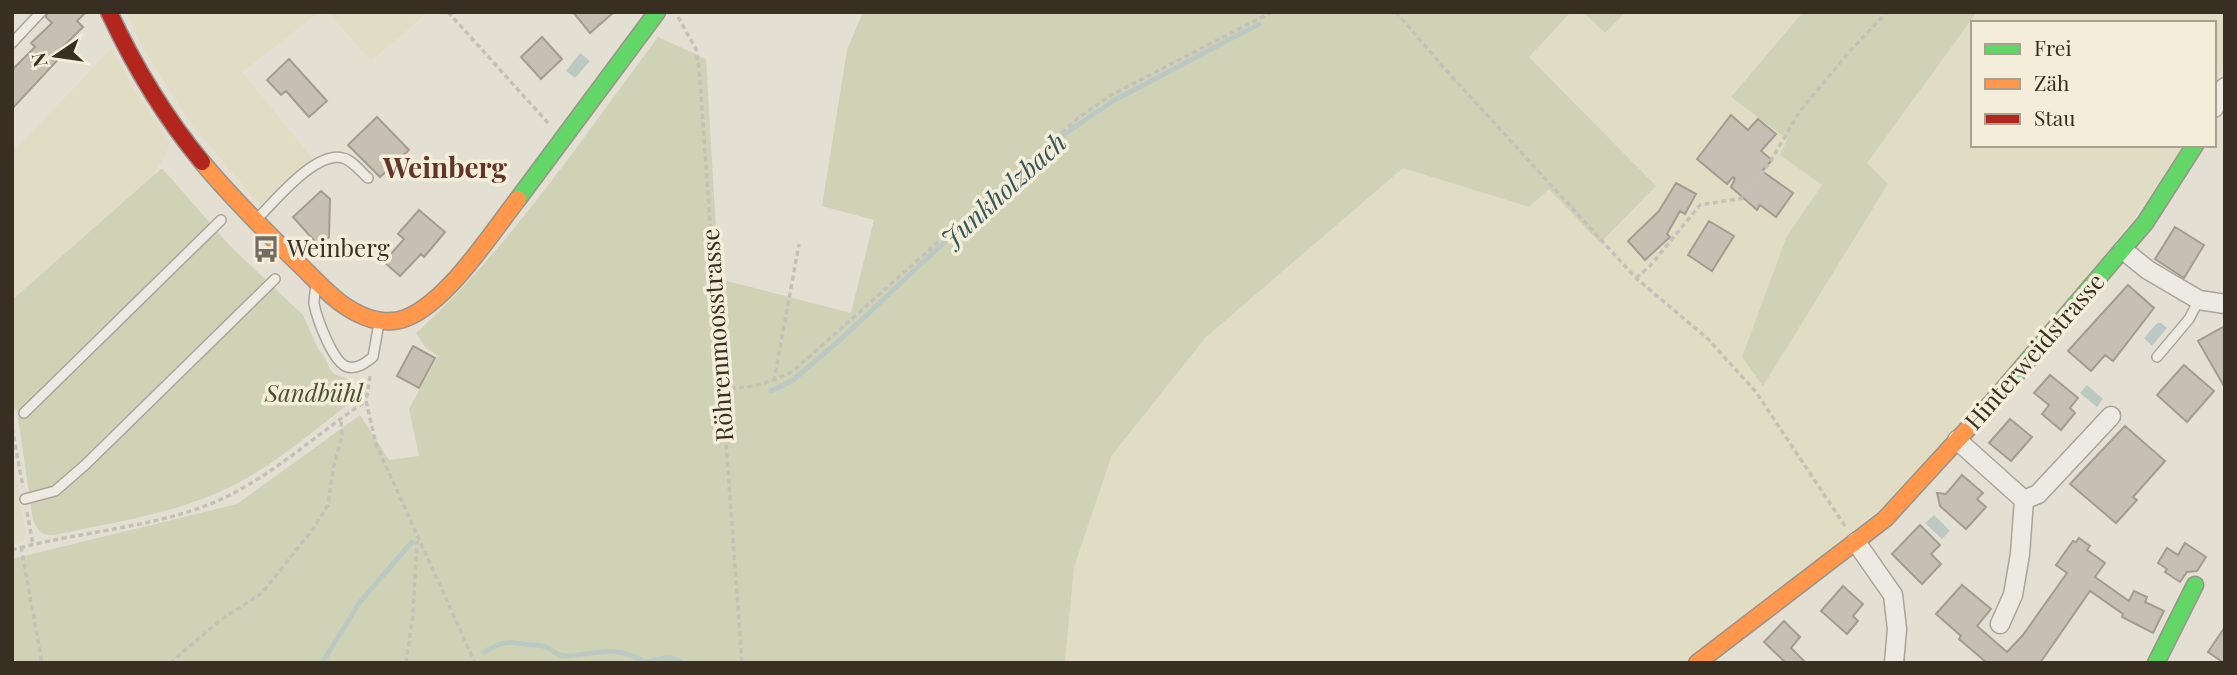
<svg xmlns="http://www.w3.org/2000/svg" width="2237" height="675" font-family="'Playfair Display',serif">
<style>
.farmland{fill:#e1ddc4}
.green{fill:#d0d2b6}
.water{fill:#bcc9c2}
.lines{fill:none;stroke-linecap:round;stroke-linejoin:round}
.stream{stroke:#bcc9c2;stroke-width:5}
.building{fill:#c7bfb3;stroke:#a39c91;stroke-width:2}
.lane-casing{stroke:#a9a59a;stroke-width:12}
.street-casing{stroke:#a9a59a;stroke-width:21}
.fast-casing{stroke:#99948a;stroke-width:19}
.slow-casing{stroke:#99948a;stroke-width:19}
.jam-casing{stroke:#99948a;stroke-width:19}
.path{stroke:#c4c1b9;stroke-width:3.5;stroke-dasharray:5 3.5;stroke-linecap:butt}
.lane{stroke:#eceae2;stroke-width:9}
.street{stroke:#eceae2;stroke-width:18}
.fast{stroke:#63d668;stroke-width:16}
.slow{stroke:#ff974d;stroke-width:16}
.jam{stroke:#b3261e;stroke-width:16}
.labels{text-anchor:middle;stroke-width:7;stroke-linejoin:round;paint-order:stroke}
.poi-label{font-size:24px;fill:#382e22;stroke:#f3edda;text-anchor:start}
.street-label{font-size:24px;fill:#382e22;stroke:#f3edda}
.park-label{font-size:24px;font-style:italic;fill:#46522b;stroke:#f3edda}
.water-label{font-size:26px;font-style:italic;fill:#345656;stroke:#f3edda}
.quarter-label{font-size:28px;font-weight:bold;fill:#603626;stroke:#f3edda}
</style>
<rect width="100%" height="100%" fill="#e3dfd2"/>
<!-- farmland -->
<path class="farmland" d="M127 12H319L242 72 313 159 260 205 191 124 140 43Z
M328 12H428L371 61Z
M1571 12H1583L1605 33 1626 12H1803L1732 97 1787 139 1780 155 1822 185 1787 236 1866 164 1977 12H2225V65L2214 86V23H1973V145H2184L2136 215 2090 274 1906 488 1688 663H1065L1074 567 1112 455 1206 337 1403 168 1529 207 1549 189 1655 186 1529 57Z
M111 49 139 97 170 142 166 154 153 176 12 300V153Z
M12 456 26 534 23 540 13 545 16 558 12 559Z"/>
<!-- green -->
<path class="green" d="M863 12H1571L1529 57 1656 186 1600 243 1549 189 1529 207 1403 168 1206 337 1112 455 1074 567 1065 663H12V559L237 504 360 415 389 460 419 456 409 409 438 356 425 347 416 333C508 250 584 136 658 37L706 59 719 279 851 313 874 220 822 206 847 50Z
M1583 12H1626L1605 33Z
M1803 12H1977L1867 163 1888 184 1763 386 1742 357 1787 236 1822 185 1780 155 1787 139 1731 97Z
M162 168 231 247 303 315 318 349 324 356 330 369 334 374 348 379 350 403C313 431 277 463 236 484 180 513 115 522 54 535 42 536 37 530 33 520L17 411 12 404V300Z"/>
<!-- water -->
<path class="water" d="M580 53 590 61 575 78 566 71Z
M2157 323H2161L2167 328 2152 346 2144 338Z
M2087 385 2103 399 2097 407 2080 393Z
M1934 515 1950 531 1942 539 1925 523Z"/>
<g class="lines">
<!-- stream -->
<path class="stream" d="M771 391 793 380 840 340 937 249 1066 133 1113 101 1259 24
M484 652C501 642 505 641 524 644 532 646 538 644 546 647 552 650 558 656 565 656 598 655 612 643 644 662 661 661 665 653 683 663
M322 663 359 603 412 542"/>
</g>
<!-- building -->
<path class="building" d="M48 12H86L77 21 83 27 62 48 66 51 12 109V70L35 47 31 43 52 23 46 17Z
M573 12H614L590 33Z
M542 37 562 59 541 79 521 57Z
M289 59 327 101 309 117 286 91 281 95 267 80Z
M1731 115 1748 130 1758 119 1776 134 1761 151 1772 160 1762 171 1793 193 1776 217 1760 205 1757 210 1731 187 1735 179 1733 177 1727 184 1697 159Z
M377 117 409 150 380 177 348 145Z
M1676 183 1696 194 1685 214 1680 211 1667 234 1670 237 1645 260 1628 241 1659 211Z
M321 191 330 199 329 237 319 246 293 217Z
M419 210 445 232 424 257 421 254 400 276 384 262 404 239 398 234Z
M1709 221 1734 236 1712 271 1688 255Z
M2175 227 2204 245 2184 278 2155 259Z
M2128 285 2154 308 2113 361 2105 355 2091 371 2068 351Z
M2225 326V388L2198 341Z
M413 346 435 358 419 388 397 376Z
M2184 365 2214 391 2187 422 2157 395Z
M2050 375 2078 398 2070 408 2075 413 2061 430 2042 414 2049 405 2034 393Z
M2010 419 2032 437 2011 461 1989 443Z
M2125 426 2165 461 2133 497 2137 500 2116 523 2070 484Z
M1962 475 1983 493 1977 499 1986 507 1966 529 1940 506 1937 493 1946 494Z
M1920 525 1940 545 1931 554 1941 564 1922 584 1892 554Z
M2079 538 2090 546 2087 550 2105 563 2095 577 2129 601 2134 591 2147 597 2145 602 2164 611 2153 633 2122 617 2123 614 2090 591 2040 663H1987L1959 639 1961 636 1936 614 1962 585 1991 609 1977 626 2007 652 2023 635 2067 573 2056 565 2073 541 2076 542Z
M2185 543 2206 557 2197 571 2187 572 2180 582 2165 572 2167 569 2158 563 2167 548 2178 555Z
M1843 586 1863 604 1853 616 1858 621 1847 634 1821 611Z
M1784 621 1800 637 1791 648 1806 663H1786L1764 642Z
M2225 627V663H2224L2208 652Z"/>
<g class="lines">
<defs>
<path id="lane" d="M12 43 41 12
M257 219C275 201 315 151 343 158 352 160 361 172 368 178
M316 287C315 292 314 298 314 304 317 318 333 364 348 367 358 369 365 363 373 357L379 323
M2157 357 2189 319 2199 300
M24 413 221 220
M25 499 55 491 85 465 275 279"/>
<path id="street" d="M2214 108 2225 87
M2123 250 2148 270 2199 300 2225 304
M1957 440 2024 500 2020 554 2013 595 2000 624
M2024 500 2038 494 2111 416
M1856 542 1893 595 1897 629 1894 663"/>
<path id="fast" d="M518 199 657 12
M1995 399 2145 223 2195 145
M2156 663 2195 585"/>
<path id="slow" d="M202 162C232 198 265 231 298 263 317 281 335 303 359 314 373 321 391 324 406 318 447 302 491 234 518 199
M1697 663 1885 519 1995 399"/>
<path id="jam" d="M109 12C134 66 164 116 202 162"/>
</defs>
<!-- lane casing -->
<use href="#lane" class="lane-casing"/>
<!-- street casing -->
<use href="#street" class="street-casing"/>
<!-- fast casing -->
<use href="#fast" class="fast-casing"/>
<!-- slow casing -->
<use href="#slow" class="slow-casing"/>
<!-- jam casing -->
<use href="#jam" class="jam-casing"/>
<!-- path -->
<path class="path" d="M448 12 548 123
M1396 12 1445 69 1636 278 1708 339 1756 392 1845 526
M678 17 696 49 699 69 742 663
M1636 278 1650 266 1700 205 1744 198 1770 162 1800 111 1850 51 1887 12
M370 376 366 401 376 444 475 663
M774 381 799 244
M722 389C749 388 769 384 793 371L1078 118 1111 95 1272 12
M12 428 23 487
M27 512 33 544
M21 547 42 663
M12 550C82 530 165 528 230 495 279 470 321 431 366 401
M170 663 219 621 262 593 313 529 328 505 333 469 342 436 341 420
M406 663 413 613 417 541"/>
<!-- lane -->
<use href="#lane" class="lane"/>
<!-- street -->
<use href="#street" class="street"/>
<!-- fast -->
<use href="#fast" class="fast"/>
<!-- slow -->
<use href="#slow" class="slow"/>
<!-- jam -->
<use href="#jam" class="jam"/>
</g>
<!-- icons -->
<defs>
<symbol id="bus-bare" viewBox="-9 -9 18 18"><path d="M-5-6H5V4H4V6H2V4H-2V6H-4V4H-5ZM-3.5-4V0h7V-4ZM-3.5 1.2v1.5H-2V1.2ZM2 1.2v1.5H3.5V1.2Z" fill="#746c60" stroke="#f3edda" stroke-width="2.5" paint-order="stroke"/></symbol>
</defs>
<g fill-rule="evenodd">
<use href="#bus-bare" x="247" y="230" width="38" height="38"/>
</g>
<g class="labels">
<!-- poi labels -->
<g class="poi-label">
<text x="287" y="257">Weinberg</text>
</g>
<!-- street labels -->
<g class="street-label">
<text transform="translate(718 335) rotate(-94)" y="8">Röhrenmoosstrasse</text>
<text transform="translate(2035 352) rotate(-49)" y="8">Hinterweidstrasse</text>
</g>
<!-- park labels -->
<g class="park-label">
<text x="314" y="402">Sandbühl</text>
</g>
<!-- water labels -->
<g class="water-label">
<text transform="translate(1004 191) rotate(-42)" y="9">Junkholzbach</text>
</g>
<!-- quarter labels -->
<g class="quarter-label">
<text x="445" y="178">Weinberg</text>
</g>
</g>
<!-- border -->
<rect width="2237" height="675" fill="none" stroke="#382e22" stroke-width="28"/>
<!-- legend -->
<rect x="1971" y="21" width="245" height="126" fill="#f3edda" stroke="#a8a190" stroke-width="2"/>
<rect x="1985" y="44" width="35" height="10" fill="#63d668" stroke="#a8a190" stroke-width="2"/>
<text x="2034" y="56" font-size="21" fill="#382e22">Frei</text>
<rect x="1985" y="79" width="35" height="10" fill="#ff974d" stroke="#a8a190" stroke-width="2"/>
<text x="2034" y="91" font-size="21" fill="#382e22">Zäh</text>
<rect x="1985" y="114" width="35" height="10" fill="#b3261e" stroke="#a8a190" stroke-width="2"/>
<text x="2034" y="126" font-size="21" fill="#382e22">Stau</text>
<!-- north arrow -->
<g transform="translate(56 56) rotate(257)" stroke="#f3edda" stroke-width="5" paint-order="stroke">
<path d="M0-5L12 26L0 18L-12 26Z" fill="#382e22"/>
<text y="-10" font-size="19" font-weight="bold" text-anchor="middle" fill="#382e22">N</text>
</g>
</svg>
